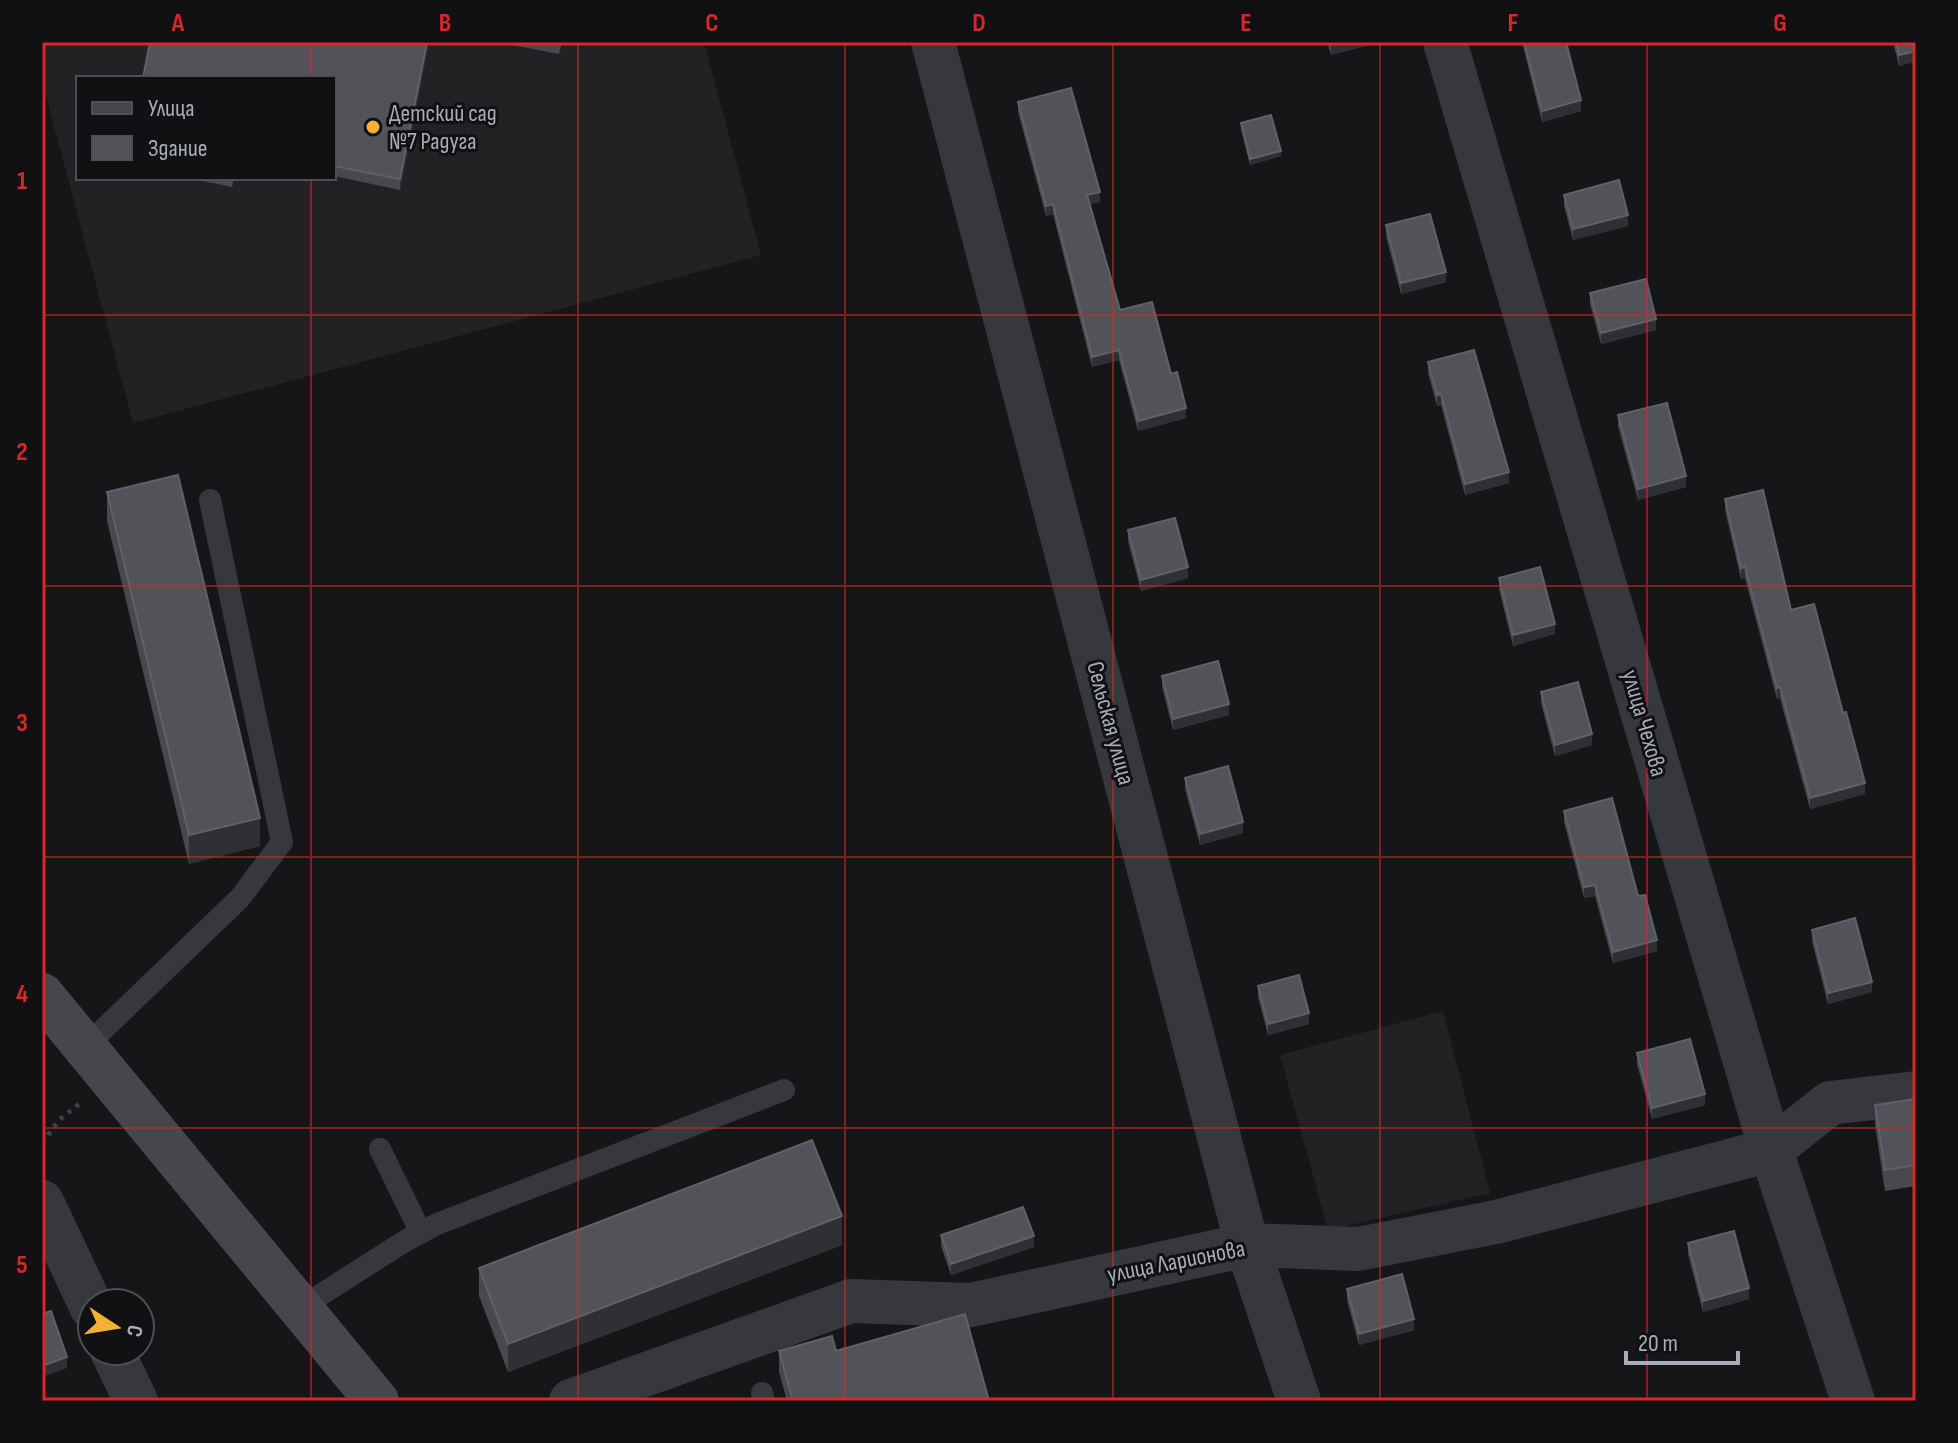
<svg xmlns="http://www.w3.org/2000/svg" width="1958" height="1443" font-family="'Sofia Sans Condensed',sans-serif">
<style>
.built{fill:#222225;fill-rule:evenodd}
.lines{fill:none;stroke-linecap:round;stroke-linejoin:round}
.path{stroke:#3d3f44;stroke-width:5;stroke-dasharray:4 6;stroke-linecap:butt}
.service{stroke:#37383d;stroke-width:22}
.minor{stroke:#37383d;stroke-width:44}
.secondary{stroke:#45474d;stroke-width:44}
.wall{fill:#47494d}
.shaded-wall{fill:#2f3033}
.building{fill:#525359;stroke:#5f6168;stroke-width:2}
.grid{fill:none;stroke:#d62828;stroke-width:2;stroke-opacity:0.55}
.poi-dot{fill:#f2b134;stroke:#111113;stroke-width:3}
.labels{text-anchor:middle;stroke-width:6;stroke-linejoin:round;paint-order:stroke}
.poi-label{font-size:24px;fill:#a8adb8;stroke:#111113;text-anchor:start}
.street-label{font-size:24px;fill:#a8adb8;stroke:#111113}
.neatline{fill:none;stroke:#d62828;stroke-width:3}
.grid-label{font-size:26px;text-anchor:middle;font-weight:bold;fill:#d62828}
</style>
<rect width="100%" height="100%" fill="#161618"/>
<!-- built -->
<path class="built" d="M42 42H704L761 255 133 423 42 81ZM78 78H334V178H78Z
M1443 1011 1490 1193 1328 1230 1280 1055Z"/>
<g class="lines">
<!-- path -->
<path class="path" d="M42 1143 59 1120 79 1104"/>
<!-- service -->
<path class="service" d="M85 1047 240 898 282 842 210 500
M380 1149 421 1233
M300 1308 405 1241 437 1224 784 1090
M762 1393 764 1401"/>
<!-- minor -->
<path class="minor" d="M933 42 1247 1245 1299 1401
M1445 42 1771 1150 1853 1401
M42 1202 92 1308
M112 1351 136 1401
M571 1401 851 1301 971 1305 1247 1245 1358 1249 1496 1222 1771 1150 1830 1103 1916 1093"/>
<!-- secondary -->
<path class="secondary" d="M42 995 377 1401"/>
</g>
<!-- wall -->
<path class="wall" d="M185 42H429L400 190 334 176V78L185 44Z
M497 42H562L559 54Z
M1327 42H1369V45L1331 55Z
M1522 42H1566L1581 111 1542 122Z
M1893 42H1916L1899 66Z
M1018 102 1100 202 1090 204 1120 310 1171 374 1186 418 1138 431 1119 360 1092 367 1053 214 1046 216 1018 112Z
M1241 123 1281 156 1250 165 1241 129Z
M188 178H234L232 187Z
M1564 195 1628 226 1573 240 1564 206Z
M1386 225 1446 282 1401 294 1386 236Z
M1590 293 1656 330 1601 344 1590 304Z
M1428 362 1509 483 1465 495 1441 405 1437 406 1428 373Z
M1618 415 1686 487 1638 500 1618 426Z
M107 492 260 846 189 864 107 521Z
M1725 499 1791 610 1865 794 1810 809 1780 698 1777 699 1745 578 1741 579 1725 510Z
M1128 530 1188 578 1141 591 1128 541Z
M1499 578 1555 634 1513 646 1499 589Z
M1162 676 1229 715 1173 730 1162 687Z
M1541 692 1592 745 1555 756 1541 703Z
M1185 778 1243 833 1200 845 1185 789Z
M1564 811 1657 951 1613 963 1595 896 1584 898 1564 822Z
M1812 930 1872 992 1828 1004 1812 941Z
M1258 986 1309 1024 1268 1035 1258 997Z
M1637 1053 1705 1105 1652 1119 1637 1064Z
M1916 1099V1186L1885 1191 1875 1125V1105Z
M941 1235 1034 1247 951 1275 941 1246Z
M1688 1243 1749 1299 1703 1312 1688 1254Z
M842 1245 508 1372 479 1296V1268Z
M1347 1289 1414 1330 1359 1345 1347 1300Z
M779 1351H836L989 1401H787L779 1372Z"/>
<!-- shaded-wall -->
<path class="shaded-wall" d="M427 42H429L400 190V179Z
M1338 42H1369V45L1331 55V44Z
M1916 51V62L1899 66V55Z
M1581 100V111L1542 122V111Z
M1281 151V156L1250 165V159Z
M1100 192V202L1087 205V195Z
M1053 204V214L1046 216V206Z
M1628 215V226L1573 240V229Z
M1446 272V282L1401 294V283Z
M1656 319V330L1601 344V333Z
M1119 350V360L1092 367V357Z
M1441 394V405L1437 406V395Z
M1186 408V418L1138 431V421Z
M1509 472V483L1465 495V484Z
M1686 476V487L1638 500V489Z
M1188 567V578L1141 591V580Z
M1745 567V578L1741 579V568Z
M1555 624V634L1513 646V635Z
M1780 687V698L1777 699V688Z
M1229 704V715L1173 730V719Z
M1592 734V745L1555 756V745Z
M1865 783V794L1810 809V798Z
M260 818V846L189 864V835Z
M1243 822V833L1200 845V834Z
M1595 885V896L1584 898V887Z
M1657 940V951L1613 963V952Z
M1872 982V992L1828 1004V993Z
M1309 1013V1024L1268 1035V1024Z
M1705 1094V1105L1652 1119V1108Z
M842 1216V1245L508 1372V1344Z
M1034 1236V1247L951 1275V1264Z
M1749 1288V1299L1703 1312V1301Z
M1414 1319V1330L1359 1345V1334Z
M67 1357V1368L42 1377V1366Z"/>
<!-- building -->
<path class="building" d="M150 42H172L185 44V42H427L400 179 334 166V78H143Z
M1524 42H1566L1581 100 1542 111Z
M1896 42H1916V51L1899 55Z
M1071 88 1100 192 1087 195 1120 310 1152 302 1171 374 1177 372 1186 408 1138 421 1119 350 1092 357 1053 204 1046 206 1018 102Z
M1271 115 1281 151 1250 159 1241 123Z
M1619 180 1628 215 1573 229 1564 195Z
M1430 214 1446 272 1401 283 1386 225Z
M1646 279 1656 319 1601 333 1590 293Z
M1474 350 1509 472 1465 484 1441 394 1437 395 1428 362Z
M1667 403 1686 476 1638 489 1618 415Z
M178 475 260 818 189 835 107 492Z
M1763 490 1791 610 1814 604 1843 713 1846 712 1865 783 1810 798 1780 687 1777 688 1745 567 1741 568 1725 499Z
M1175 518 1188 567 1141 580 1128 530Z
M1540 567 1555 624 1513 635 1499 578Z
M1218 661 1229 704 1173 719 1162 676Z
M1578 682 1592 734 1555 745 1541 692Z
M1228 766 1243 822 1200 834 1185 778Z
M1612 798 1638 896 1645 895 1657 940 1613 952 1595 885 1584 887 1564 811Z
M1855 918 1872 982 1828 993 1812 930Z
M1299 975 1309 1013 1268 1024 1258 986Z
M1690 1039 1705 1094 1652 1108 1637 1053Z
M1916 1099V1165L1885 1170 1875 1105Z
M812 1140 842 1216 508 1344 479 1268Z
M1023 1207 1034 1236 951 1264 941 1235Z
M1734 1231 1749 1288 1703 1301 1688 1243Z
M1402 1274 1414 1319 1359 1334 1347 1289Z
M51 1311 67 1357 42 1366V1314Z
M965 1314 989 1401H793L779 1351 832 1336 836 1351Z"/>
<!-- grid -->
<path class="grid" d="M311 42V78M578 42V1401M845 42V1401M1113 42V1401M1380 42V1401M1647 42V1401M311 178V1401M42 315H1916M42 586H1916M42 857H1916M42 1128H1916"/>
<!-- markers -->
<circle class="poi-dot" cx="373" cy="127" r="8"/>
<g class="labels">
<!-- poi labels -->
<g class="poi-label">
<text x="389" y="121">Детский сад<tspan x="389" dy="28">№7 Радуга</tspan></text>
</g>
<!-- street labels -->
<g class="street-label">
<text transform="translate(1111 723) rotate(75)" y="8">Сельская улица</text>
<text transform="translate(1645 723) rotate(74)" y="8">улица Чехова</text>
<text transform="translate(1176 1261) rotate(-11)" y="8">улица Ларионова</text>
</g>
</g>
<!-- border -->
<rect width="1958" height="1443" fill="none" stroke="#111113" stroke-width="88"/>
<!-- legend -->
<rect x="76" y="76" width="260" height="104" fill="#111113" stroke="#4d4f55" stroke-width="2"/>
<rect x="92" y="102" width="40" height="12" fill="#45474d" stroke="#4d4f55" stroke-width="2"/>
<text x="148" y="116" font-size="24" fill="#a8adb8">Улица</text>
<rect x="92" y="136" width="40" height="24" fill="#525359" stroke="#4d4f55" stroke-width="2"/>
<text x="148" y="156" font-size="24" fill="#a8adb8">Здание</text>
<!-- north arrow -->
<g transform="translate(116 1327) rotate(102)"><circle r="38" fill="#111113" stroke="#4d4f55" stroke-width="2"/>
<path d="M0-6L14 30L0 20L-14 30Z" fill="#f2b134"/>
<text y="-12" font-size="22" font-weight="bold" text-anchor="middle" fill="#a8adb8">С</text>
</g>
<!-- scale -->
<path d="M1626 1351v12h112v-12" fill="none" stroke="#a8adb8" stroke-width="4"/>
<text x="1638" y="1351" font-size="24" fill="#a8adb8" stroke="#111113" stroke-width="6" paint-order="stroke">20 m</text>
<rect x="44" y="44" width="1870" height="1355" class="neatline"/>
<g class="grid-label">
<text x="178" y="31">A</text>
<text x="445" y="31">B</text>
<text x="712" y="31">C</text>
<text x="979" y="31">D</text>
<text x="1246" y="31">E</text>
<text x="1513" y="31">F</text>
<text x="1780" y="31">G</text>
<text x="22" y="189">1</text>
<text x="22" y="460">2</text>
<text x="22" y="731">3</text>
<text x="22" y="1002">4</text>
<text x="22" y="1273">5</text>
</g>
</svg>
